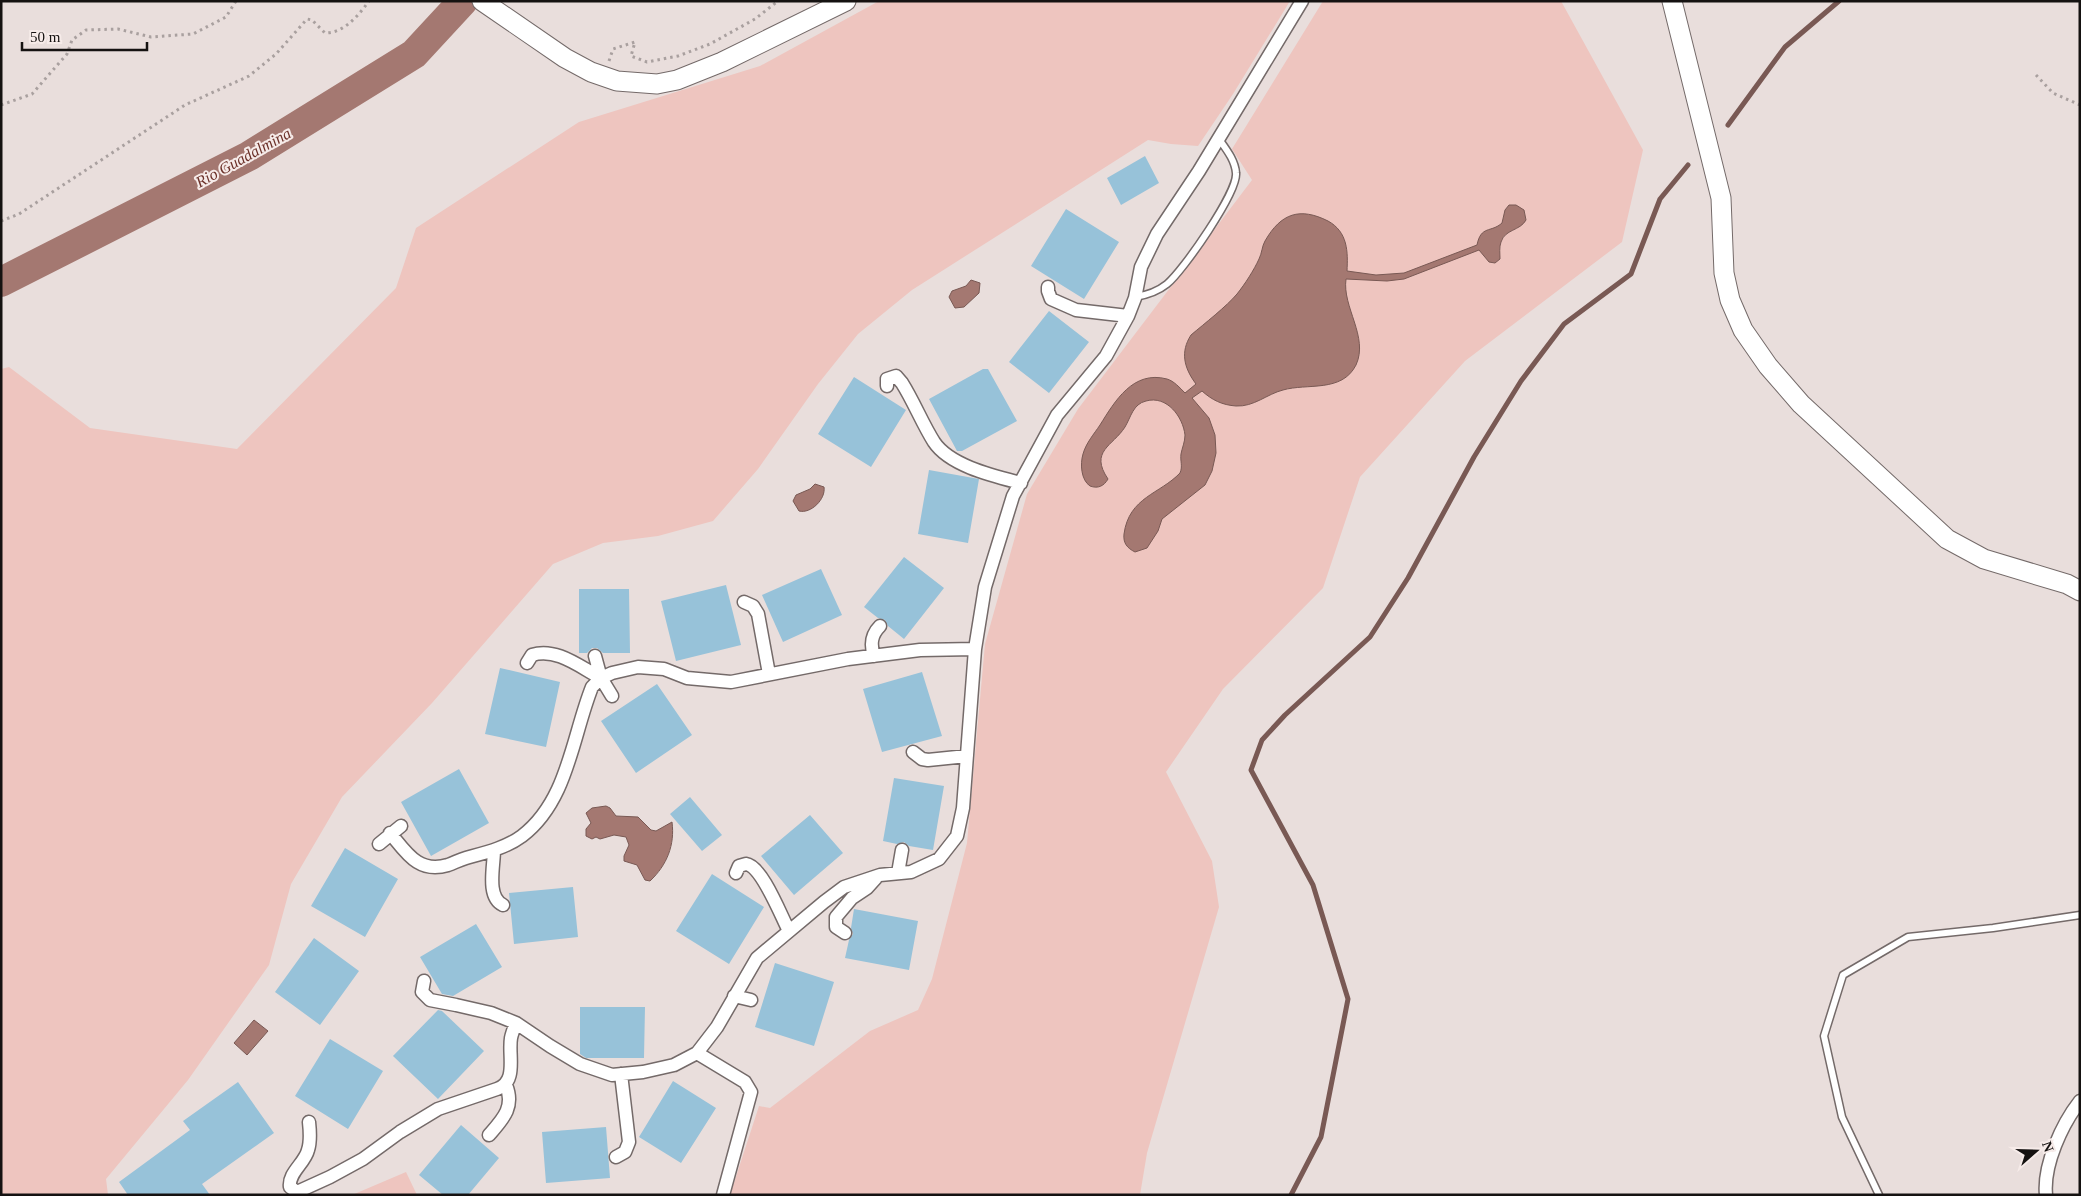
<svg xmlns="http://www.w3.org/2000/svg" width="2081" height="1196" font-family="Georgia,serif">
<style>
.green{fill:#eec5bf}
.water{fill:#a47871;stroke:#795954}
.lines{fill:none;stroke-linecap:round;stroke-linejoin:round}
.stream{stroke:#795954;stroke-width:5}
.river{stroke:#a47871;stroke-width:30}
.building{fill:#97c2d9}
.lane-casing{stroke:#746a69;stroke-width:9}
.street-casing{stroke:#746a69;stroke-width:15}
.secondary-casing{stroke:#746a69;stroke-width:21}
.path{stroke:#a9a09f;stroke-width:3;stroke-dasharray:2.5 4;stroke-linecap:butt}
.lane{stroke:#fff;stroke-width:6}
.street{stroke:#fff;stroke-width:12}
.secondary{stroke:#fff;stroke-width:19}
.labels{text-anchor:middle;stroke-width:4;stroke-linejoin:round;paint-order:stroke}
.water-label{font-size:16px;font-style:italic;fill:#6b3028;stroke:#f6ebe9}
</style>
<rect width="100%" height="100%" fill="#e9dedc"/>
<!-- green -->
<path class="green" d="M879 1H1290L1233 94 1198 146 1171 144 1148 140 912 290 858 334 818 384 758 469 713 521 658 536 603 543 553 564 432 703 342 797 291 884 269 965 188 1080 106 1179 108 1195H1V369L9 367 90 428 237 449 396 288 416 228 579 122 760 66Z
M1323 1H1561L1643 150 1622 242 1465 361 1360 477 1323 588 1223 689 1166 772 1212 861 1219 907 1147 1153 1140 1195H730L759 1106 770 1108 870 1031 918 1010 932 979 967 843 985 644 1027 494 1078 409 1252 180 1232 149Z
M406 1172 417 1195H352Z"/>
<!-- water -->
<path class="water" d="M1509 205H1516L1524 210 1526 220C1520 231 1505 229 1501 242 1499 247 1500 254 1500 259L1495 263 1489 262 1479 250 1404 279 1387 281 1346 279C1342 307 1369 337 1356 365 1342 393 1307 383 1283 390 1267 394 1254 407 1236 406 1222 405 1212 400 1202 391L1192 398 1209 418 1215 435 1216 453 1212 471 1205 485 1162 519 1158 531 1147 548 1135 552C1127 548 1123 543 1124 534 1129 497 1160 494 1180 473 1183 466 1180 461 1181 454 1182 448 1185 442 1185 435 1183 417 1167 395 1146 401 1133 404 1131 417 1125 427 1113 446 1089 451 1108 479 1104 486 1098 489 1090 486 1081 480 1080 464 1083 454 1086 443 1094 434 1100 425 1115 401 1133 370 1167 379 1174 381 1180 388 1185 393L1196 384C1184 368 1180 352 1191 335 1204 324 1227 306 1237 294 1245 284 1254 270 1259 259 1262 253 1262 246 1265 241 1281 213 1300 207 1328 221 1348 232 1348 252 1347 271L1376 275 1404 273 1477 245C1481 225 1491 233 1502 223L1505 210Z
M971 280 980 283 979 293 964 307 955 308 949 297 952 291 966 286Z
M815 484 824 487C826 499 811 514 799 511L793 501 796 495 810 489Z
M606 806 610 808 616 816 638 817 651 830 656 831 672 822C675 845 667 865 650 881L645 880 637 865 624 861V856L629 845 626 837 614 835 600 839 596 837 592 839 586 836V829L591 823 586 813 592 808Z
M254 1020 268 1031 247 1055 234 1043Z"/>
<g class="lines">
<!-- stream -->
<path class="stream" d="M1728 125 1785 47 1839 1
M1291 1195 1321 1137 1348 999 1313 885 1251 770 1262 740 1285 715 1370 637 1408 578 1474 457 1521 381 1564 324 1631 274 1660 199 1688 165"/>
<!-- river -->
<path class="river" d="M1 282 249 156 414 54 463 1"/>
</g>
<!-- building -->
<path class="building" d="M1145 156 1159 183 1121 205 1107 178Z
M1066 209 1119 242 1084 299 1031 266Z
M1049 311 1089 342 1049 393 1009 362Z
M983 369H988L1017 421 962 451H957L929 399Z
M854 377 906 410 871 467 818 434Z
M929 470 979 479 968 543 918 534Z
M904 557 944 588 904 639 888 626 885 620 878 618 864 607Z
M821 569 842 615 783 642 762 595Z
M726 585 741 645 676 661 661 601Z
M579 589H629L630 653H603L597 648H592L587 653H579Z
M500 668 560 682 546 747 485 734Z
M922 672 942 736 882 752 863 689Z
M657 684 692 735 636 773 601 721Z
M459 769 489 823 431 856 401 802Z
M894 778 944 786 933 850 909 846 904 842 897 844 883 841Z
M690 797 722 835 702 851 670 814Z
M810 815 843 853 794 895 761 856Z
M345 848 398 879 365 937 311 906Z
M712 874 764 907 729 964 676 931Z
M573 887 578 937 514 944 509 893Z
M854 909 918 921 909 970 845 958 849 940 853 934 851 928Z
M476 924 502 967 453 996 442 994 420 957Z
M314 938 359 971 320 1025 275 992Z
M775 963 834 982 814 1046 755 1027Z
M580 1007H645L644 1058H586L580 1054Z
M438 1010 442 1011 484 1051 438 1099 393 1056Z
M330 1039 383 1071 348 1129 295 1096Z
M673 1081 716 1108 681 1163 639 1137Z
M238 1082 274 1133 202 1184 210 1195H128L119 1182 190 1130 183 1121Z
M461 1125 499 1158 468 1195H443L419 1175Z
M606 1127 610 1178 546 1183 542 1132Z"/>
<g class="lines">
<defs>
<path id="lane" d="M1135 297C1148 295 1157 292 1167 284 1183 271 1238 192 1236 173 1235 160 1226 149 1219 139
M1879 1195 1842 1117 1824 1036 1843 975 1908 937 1993 928 2080 915"/>
<path id="street" d="M1048 287V291L1051 299 1076 310 1128 316
M887 386V379L896 376 902 383C914 402 922 423 934 442 950 466 994 476 1021 483
M744 602 753 606 758 614 769 674
M595 656 601 678 612 696
M874 656C870 644 871 635 880 626
M527 663 532 655C557 647 581 668 601 678
M913 752 922 759 928 760 967 756
M390 833C406 852 418 874 448 865 454 863 459 860 466 858 484 853 506 848 522 836 568 801 572 737 592 687L601 678 612 673 638 667 664 669 687 678 731 682 848 659 920 650 975 649
M379 844 401 826
M494 850C494 866 486 897 503 905
M736 873 739 866 746 864C762 866 781 916 789 931
M898 873 902 850
M845 933 836 927V917L852 898 867 888 876 878
M424 981 422 992 430 1000 456 1005 491 1013 516 1023 550 1046 580 1064 612 1075 643 1072 674 1065 697 1053 717 1027 757 958 824 902 844 887 880 875 911 872 939 859 957 836 963 808 975 649 985 587 1013 496 1057 415 1106 356 1128 316 1135 298 1141 267 1157 234 1199 171 1302 1
M734 996 751 1000
M697 1053 745 1082 751 1092 723 1195
M309 1122C310 1131 311 1141 308 1150 305 1163 288 1173 290 1187L297 1192 330 1177 363 1159 400 1132 438 1109 497 1089C518 1082 508 1055 511 1038 512 1033 514 1028 516 1023
M489 1135C503 1119 515 1107 506 1085
M616 1157 625 1152 629 1142 621 1074
M2046 1195C2043 1165 2062 1124 2080 1101"/>
<path id="secondary" d="M482 1 565 58 591 72 617 81 657 84 677 80 722 62 846 1
M1672 1 1721 198 1724 273 1730 300 1743 330 1768 366 1801 404 1947 539 1984 559 2067 584 2080 591"/>
</defs>
<!-- lane casing -->
<use href="#lane" class="lane-casing"/>
<!-- street casing -->
<use href="#street" class="street-casing"/>
<!-- secondary casing -->
<use href="#secondary" class="secondary-casing"/>
<!-- path -->
<path class="path" d="M609 61 613 49 635 42 631 56 647 62 678 56 710 44 755 19 778 1
M2036 75 2053 93 2080 105
M1 105 32 94 67 54 72 40 86 30 118 29 151 37 193 34 226 17 236 1
M1 221 19 214 185 105 249 76 276 54 307 19 312 20 325 33C344 33 358 16 369 1"/>
<!-- lane -->
<use href="#lane" class="lane"/>
<!-- street -->
<use href="#street" class="street"/>
<!-- secondary -->
<use href="#secondary" class="secondary"/>
</g>
<g class="labels">
<!-- water labels -->
<g class="water-label">
<text transform="translate(243 157) rotate(-29)" y="6">Rio Guadalmina</text>
</g>
</g>
<!-- border -->
<rect width="2081" height="1196" fill="none" stroke="#151211" stroke-width="5"/>
<!-- north arrow -->
<g transform="translate(2036 1151) rotate(70)" stroke="#f6ebe9" stroke-width="4" paint-order="stroke">
<path d="M0-4L9 19L0 12L-9 19Z" fill="#151211"/>
<text y="-8" font-size="14" font-weight="bold" text-anchor="middle" fill="#151211">N</text>
</g>
<!-- scale -->
<path d="M22 42v8h125v-8" fill="none" stroke="#151211" stroke-width="2.5"/>
<text x="30" y="42" font-size="15" fill="#151211" stroke="#f6ebe9" stroke-width="4" paint-order="stroke">50 m</text>
</svg>
